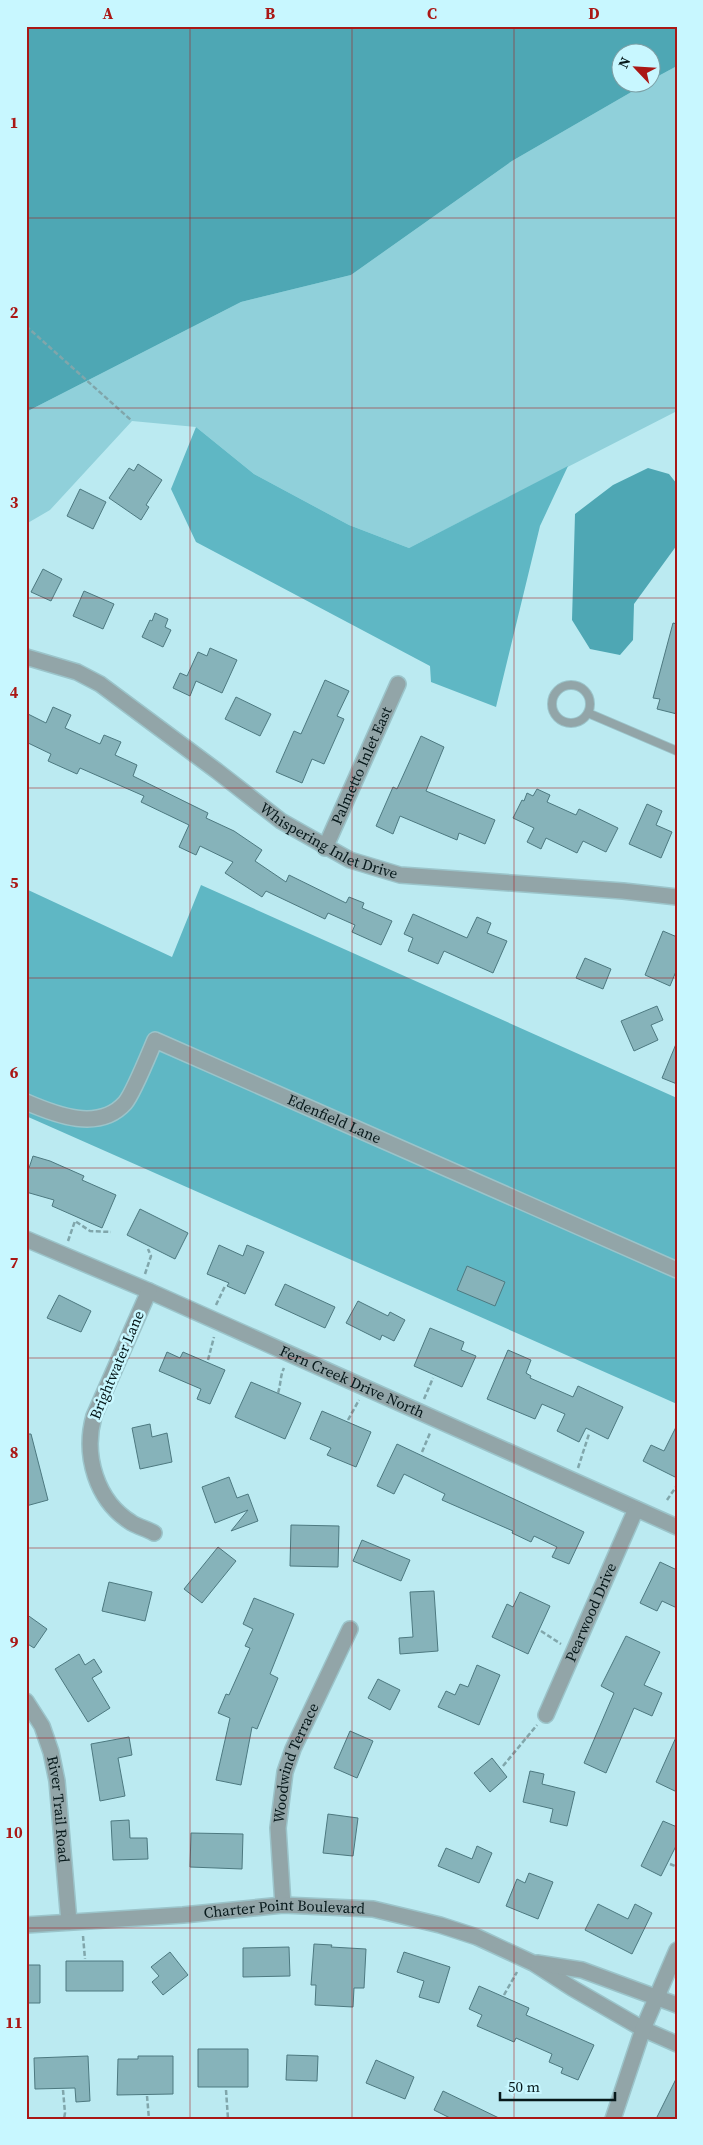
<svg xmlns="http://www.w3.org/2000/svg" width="703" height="2145" font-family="'Source Serif 4',serif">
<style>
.green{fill:#90d0da}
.forest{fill:#5fb7c4}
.water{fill:#4ea7b4}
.building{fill:#86b3ba;stroke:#4d7980}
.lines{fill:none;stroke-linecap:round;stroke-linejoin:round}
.lane-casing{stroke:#9bc4ca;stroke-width:10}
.street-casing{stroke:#9bc4ca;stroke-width:18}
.path{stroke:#80a6ab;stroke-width:2.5;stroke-dasharray:5 2.5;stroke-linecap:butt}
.lane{stroke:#92a5a8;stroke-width:8}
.street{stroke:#92a5a8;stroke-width:15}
.grid{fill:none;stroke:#aa1715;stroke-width:1;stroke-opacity:0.55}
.labels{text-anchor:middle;stroke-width:5;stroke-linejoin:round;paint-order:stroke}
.street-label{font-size:15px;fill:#07191b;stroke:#c8f7ff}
.neatline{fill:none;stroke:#aa1715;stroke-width:2}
.grid-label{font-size:16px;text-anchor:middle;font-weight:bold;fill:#aa1715}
</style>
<rect width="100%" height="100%" fill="#bbeaf1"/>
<!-- green -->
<path class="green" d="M677 66V411L409 548 349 525 254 474 196 427 132 421 50 510 26 524V412L241 302 351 275 512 161 647 83 650 82 651 80Z"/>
<!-- forest -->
<path class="forest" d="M196 427 254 474 349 525 409 548 568 466 540 526 496 707 431 682 430 666 196 542 171 489Z
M201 885 677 1098V1404L26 1116V889L172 957Z"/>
<!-- water -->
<path class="water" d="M26 26H677V66L651 80 650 52H620V82L647 83 512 161 351 275 241 302 26 412Z
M648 468 669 474 677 484V545L634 604 633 640 620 655 590 649 572 620 575 514 613 485Z"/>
<!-- building -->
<path class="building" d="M138 464 162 480 146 505 149 507 141 520 109 498 129 468 134 471Z
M80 489 106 502 93 529 67 516Z
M43 569 62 579 51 601 31 592Z
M84 591 114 604 103 629 73 616Z
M155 613 168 619 165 627 171 630 163 647 142 637 150 620 152 621Z
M673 623 677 624V714L657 709 660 699 653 698Z
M210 648 237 660 222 693 196 681 190 696 173 688 180 673 187 676 198 652 207 656Z
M325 680 349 691 337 716 344 719 324 764 312 759 302 783 276 772 294 731 301 734Z
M236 697 271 714 260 736 225 719Z
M53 707 71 715 65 728 100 744 104 735 121 742 115 755 137 765 133 776 208 813 206 818 234 831 262 850 255 861 286 882 289 875 346 903 349 897 364 903 362 908 392 921 381 945 352 932 355 925 328 913 325 919 266 891 262 897 225 873 233 862 200 846 196 855 179 847 189 825 141 802 144 796 80 768 77 774 48 761 51 754 26 742V713L46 723Z
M421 736 444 747 426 791 495 820 485 844 459 833 457 840 400 816 393 834 376 826 393 787 397 789Z
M537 789 550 795 547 802 576 815 579 809 618 828 606 852 583 841 577 853 546 838 541 849 527 842 534 828 513 818 522 800 524 801 527 793 533 796Z
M647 804 662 811 656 825 672 832 661 858 629 844Z
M413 914 467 938 477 917 491 923 487 933 507 941 493 973 444 951 438 964 408 951 413 938 404 934Z
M663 931 677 937V969L670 986 645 975Z
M585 958 611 969 603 989 576 978Z
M657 1006 663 1020 651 1025 658 1040 634 1051 621 1021Z
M676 1044H677V1084L662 1078Z
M33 1156 50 1161 84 1176 82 1180 116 1195 102 1228 52 1206 54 1200 26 1192V1167L29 1168Z
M140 1209 188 1233 175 1259 127 1235Z
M219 1245 243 1256 247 1245 264 1252 245 1294 227 1286 229 1283 207 1274Z
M467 1266 505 1282 495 1306 457 1290Z
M285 1284 335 1307 325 1328 275 1305Z
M59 1295 91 1311 81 1332 47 1318Z
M358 1301 388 1316 390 1312 405 1320 394 1341 382 1335 380 1340 346 1323Z
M430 1328 464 1342 461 1350 476 1356 462 1387 414 1366Z
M508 1350 531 1360 526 1373 531 1376 530 1378 573 1397 578 1386 623 1407 608 1439 586 1428 579 1442 557 1431 565 1414 542 1404 535 1419 487 1399Z
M167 1352 180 1358 183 1352 225 1370 210 1404 197 1399 201 1389 159 1371Z
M251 1382 301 1403 285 1439 235 1417Z
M322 1411 371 1432 356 1467 327 1455 331 1448 310 1439Z
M150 1424 152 1437 167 1433 172 1462 140 1469 132 1428Z
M677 1425V1478L643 1461 651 1445 664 1451Z
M26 1434H31L48 1500 26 1506Z
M397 1444 584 1532 569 1564 552 1557 557 1547 534 1536 531 1542 512 1533 513 1531 442 1500 445 1494 404 1474 394 1494 377 1486Z
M229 1477 237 1498 248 1494 258 1521 231 1531 248 1510 215 1523 202 1487Z
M291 1525 339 1526 338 1567 290 1566Z
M362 1540 410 1560 401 1581 353 1561Z
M218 1547 236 1561 202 1603 184 1589Z
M660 1562 677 1570V1608L662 1601 657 1611 640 1603Z
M109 1582 152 1592 145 1621 102 1611Z
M434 1591 438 1651 400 1654 399 1638 413 1637 410 1592Z
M520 1592 550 1606 528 1654 492 1637 507 1604 513 1607Z
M254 1598 294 1614 270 1674 278 1678 257 1729 252 1727 241 1785 216 1780 230 1718 218 1713 226 1694 229 1695 250 1648 245 1646 253 1629 243 1624Z
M26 1614 47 1629 34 1648 26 1643Z
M626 1636 660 1652 644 1685 662 1693 652 1716 634 1708 606 1773 584 1763 614 1693 601 1686Z
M79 1654 85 1665 94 1659 102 1672 92 1678 110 1708 88 1722 55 1669Z
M477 1665 500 1675 479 1725 438 1707 446 1691 455 1695 460 1684 468 1687Z
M378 1679 400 1690 390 1710 368 1698Z
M350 1731 373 1741 357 1778 334 1768Z
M677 1735V1792L656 1782Z
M129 1737 132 1755 118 1758 125 1796 100 1801 91 1744Z
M492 1758 507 1777 490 1792 474 1773Z
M530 1771 544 1774 542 1784 575 1792 567 1826 550 1822 553 1809 523 1802Z
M328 1814 358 1818 353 1856 323 1853Z
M129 1820 130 1838H147L148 1859 113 1860 111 1821Z
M663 1821 677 1827V1844L661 1876 641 1866Z
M191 1833 243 1834 242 1869 190 1867Z
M477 1846 492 1853 479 1883 438 1866 446 1848 472 1859Z
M529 1873 553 1882 538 1919 506 1906 517 1879 525 1883Z
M598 1904 628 1919 635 1904 652 1913 632 1954 585 1930Z
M314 1944 332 1945 331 1947 366 1949 364 1988H354L353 2007 315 2005 316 1985H311Z
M289 1947 290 1976 243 1977V1948Z
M170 1952 188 1975 163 1995 152 1982 159 1976 151 1967Z
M404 1952 450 1967 439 2003 419 1997 424 1981 397 1972Z
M66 1961H123V1991H66Z
M26 1965H40V2003H26Z
M479 1986 529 2008 526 2015 594 2045 578 2080 561 2073 563 2068 549 2062 552 2054 516 2038 514 2042 477 2026 482 2015 469 2009Z
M198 2049H248V2087H198Z
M287 2055 318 2056 317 2081 286 2080Z
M88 2056 90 2101 76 2102 75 2088 35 2089 34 2058Z
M138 2056H173V2094L117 2095 118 2059H138Z
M376 2060 414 2077 405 2099 366 2083Z
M677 2077V2119H656Z
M443 2091 501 2119H452L434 2110Z"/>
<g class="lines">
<defs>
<path id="lane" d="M552 704a19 19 0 1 1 38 0a19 19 0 1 1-38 0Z
M588 713 677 751"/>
<g id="street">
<path id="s1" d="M26 657 77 672 100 684 217 771 281 821 350 860 400 875 623 891 677 897"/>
<path id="s2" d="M325 848 398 684"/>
<path id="s3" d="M26 1102C56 1115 99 1132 125 1103 133 1094 149 1054 155 1040L677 1270"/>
<path id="s4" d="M26 1239 149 1291 677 1527"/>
<path d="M149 1291 94 1416C83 1455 96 1501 132 1523 139 1527 147 1529 154 1533"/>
<path id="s5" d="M26 1701 42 1726 51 1752 57 1781 69 1922"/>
<path id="s6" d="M546 1715 636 1509"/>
<path id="s7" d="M283 1905 278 1828 285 1772 293 1749 350 1629"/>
<path id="s8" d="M26 1925 183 1915 283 1905 373 1909 440 1925 477 1937 533 1963 572 1988 643 2029 677 2044"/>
<path d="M537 1963 582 1970 677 2005"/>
<path d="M613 2119 643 2029 677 1950"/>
</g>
</defs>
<!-- lane casing -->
<use href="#lane" class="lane-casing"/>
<!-- street casing -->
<use href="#street" class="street-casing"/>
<!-- path -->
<path class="path" d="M26 326 132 421
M68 1241 75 1221 90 1231 111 1232
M145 1274 151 1256 148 1249
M216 1305 225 1286
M208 1360 214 1337
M278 1393C281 1384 280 1376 284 1368
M424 1399 433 1378
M348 1420 359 1400
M422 1452 430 1433
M578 1468 589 1434
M667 1500 676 1487
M541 1631 561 1644
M503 1766 537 1725
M670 1864 677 1867
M83 1936 85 1959
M504 1995 517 1972
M63 2090 65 2113 64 2119
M226 2090 228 2119
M147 2096 149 2119"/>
<!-- lane -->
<use href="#lane" class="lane"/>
<!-- street -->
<use href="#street" class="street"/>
</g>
<!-- grid -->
<path class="grid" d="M190 26V2119M352 26V2119M514 26V2119M26 218H677M26 408H677M26 598H677M26 788H677M26 978H677M26 1168H677M26 1358H677M26 1548H677M26 1738H677M26 1928H677"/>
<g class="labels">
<!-- street labels -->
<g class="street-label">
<text dy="5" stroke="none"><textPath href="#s2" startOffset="90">Palmetto Inlet East</textPath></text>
<text dy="5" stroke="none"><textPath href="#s1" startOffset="358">Whispering Inlet Drive</textPath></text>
<text dy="5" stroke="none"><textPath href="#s3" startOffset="372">Edenfield Lane</textPath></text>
<text transform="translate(117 1365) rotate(-67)" y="5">Brightwater Lane</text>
<text dy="5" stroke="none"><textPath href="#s4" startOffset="356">Fern Creek Drive North</textPath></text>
<text dy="5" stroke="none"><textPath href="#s6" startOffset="112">Pearwood Drive</textPath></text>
<text dy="5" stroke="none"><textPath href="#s7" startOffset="145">Woodwind Terrace</textPath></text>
<text dy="5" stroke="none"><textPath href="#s5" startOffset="115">River Trail Road</textPath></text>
<text dy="5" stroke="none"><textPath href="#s8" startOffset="259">Charter Point Boulevard</textPath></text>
</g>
</g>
<!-- border -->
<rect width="703" height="2145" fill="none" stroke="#c8f7ff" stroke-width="55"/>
<!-- north arrow -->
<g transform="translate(636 68) rotate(295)"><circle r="24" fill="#c8f7ff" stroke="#7b9ea4"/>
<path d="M0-4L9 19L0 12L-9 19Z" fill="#aa1715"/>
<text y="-8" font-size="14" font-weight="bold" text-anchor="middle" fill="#07191b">N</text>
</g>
<!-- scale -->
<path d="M500 2092v8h115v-8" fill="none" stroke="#07191b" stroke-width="2.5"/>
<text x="508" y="2092" font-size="15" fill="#07191b" stroke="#c8f7ff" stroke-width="4" paint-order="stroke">50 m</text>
<rect x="28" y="28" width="648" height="2090" class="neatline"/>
<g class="grid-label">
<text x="108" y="19">A</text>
<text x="270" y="19">B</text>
<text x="432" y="19">C</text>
<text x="594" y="19">D</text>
<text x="14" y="128">1</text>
<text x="14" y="318">2</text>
<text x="14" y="508">3</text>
<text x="14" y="698">4</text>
<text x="14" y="888">5</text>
<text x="14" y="1078">6</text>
<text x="14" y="1268">7</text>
<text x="14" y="1458">8</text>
<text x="14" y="1648">9</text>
<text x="14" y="1838">10</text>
<text x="14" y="2028">11</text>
</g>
</svg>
